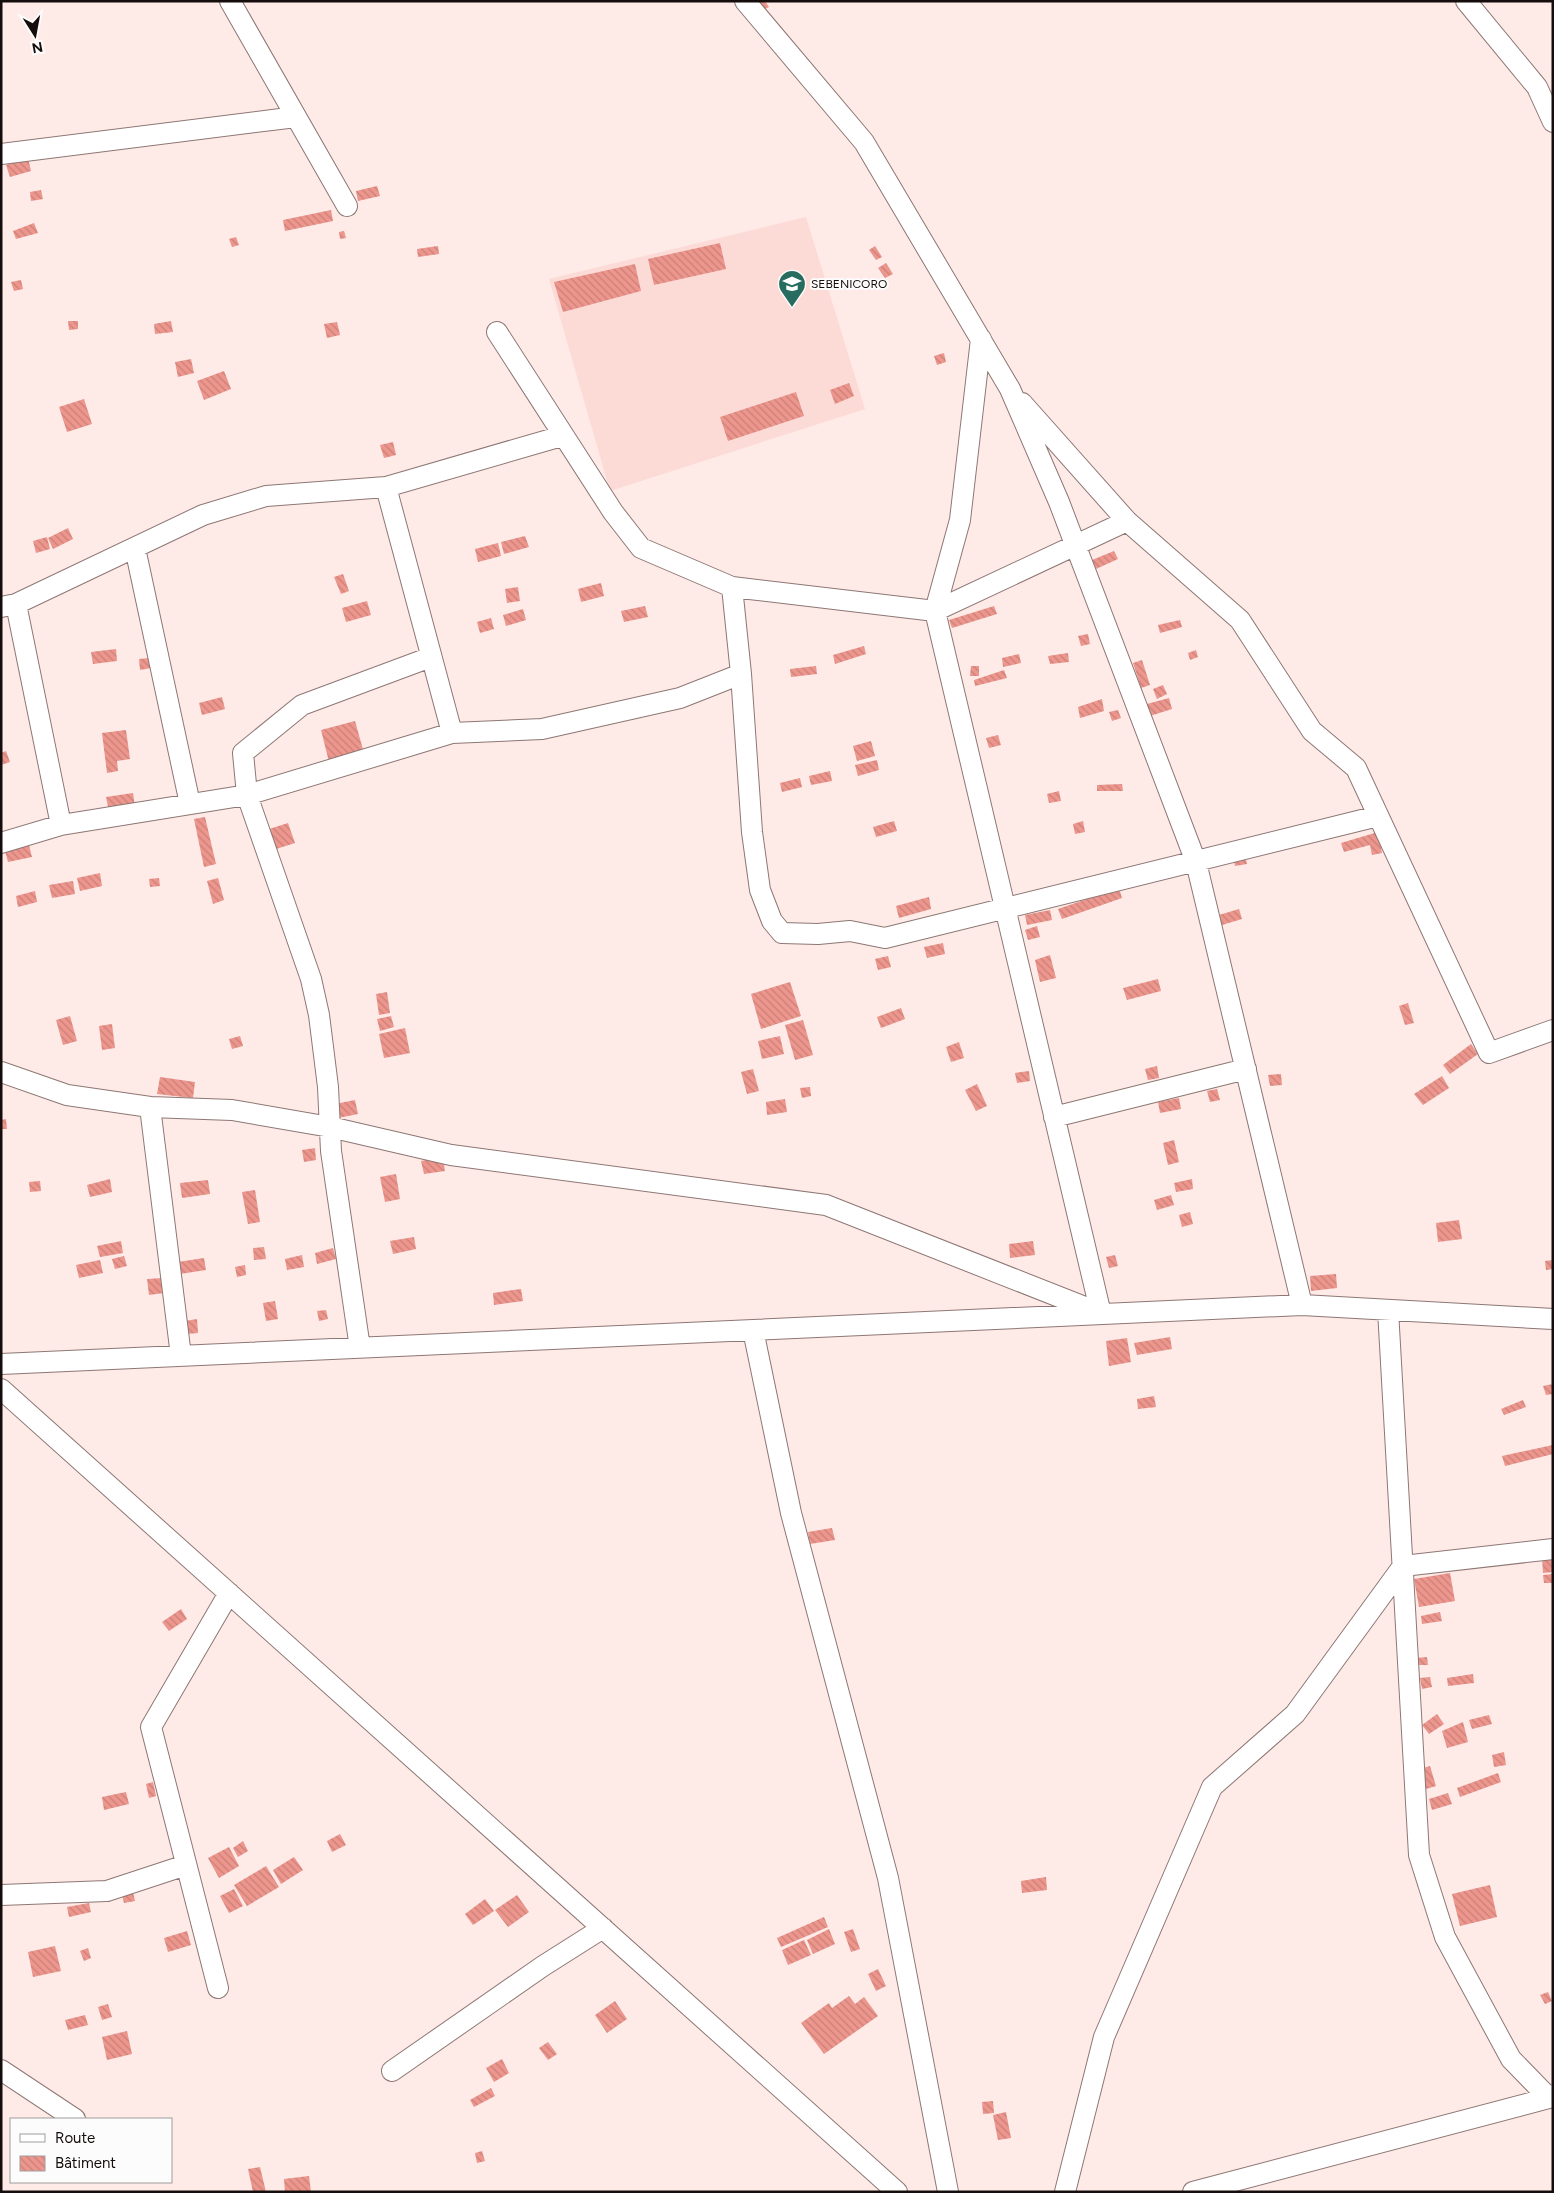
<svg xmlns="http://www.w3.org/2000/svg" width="1554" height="2193" font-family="Figtree,sans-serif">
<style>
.built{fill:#fcdad6}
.building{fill:url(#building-back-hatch)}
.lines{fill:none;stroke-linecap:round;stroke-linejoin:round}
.minor-casing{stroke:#8d7774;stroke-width:22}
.minor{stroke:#fff;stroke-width:20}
.labels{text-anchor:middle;stroke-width:4;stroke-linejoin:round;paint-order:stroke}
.poi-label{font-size:12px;fill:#150d0c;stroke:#fcfcfc;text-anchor:start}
</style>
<defs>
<pattern id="building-back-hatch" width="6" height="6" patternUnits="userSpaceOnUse" patternTransform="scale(1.25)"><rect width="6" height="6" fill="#ed968d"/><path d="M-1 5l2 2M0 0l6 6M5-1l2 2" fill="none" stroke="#ca8078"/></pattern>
</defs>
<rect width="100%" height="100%" fill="#feeae7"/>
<!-- built -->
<path class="built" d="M806 217 865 409 610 491 549 279Z"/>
<!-- building -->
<path class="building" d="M754 1H765L769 7 757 13Z
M28 158 31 171 10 177 6 165Z
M377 186 380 196 358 201 356 191Z
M41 190 43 199 31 201 30 192Z
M331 210 333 221 285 231 283 220Z
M34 223 38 233 16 239 13 231Z
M344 231 346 238 340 239 339 232Z
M236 237 239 245 232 247 229 239Z
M720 243 726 269 654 285 648 259Z
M438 246 439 254 418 257 417 249Z
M875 246 882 257 876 260 869 250Z
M886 263 893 274 885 278 878 268Z
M635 264 641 291 563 312 554 282Z
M21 280 23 289 14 291 11 282Z
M68 321H78V329L69 330Z
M171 321 173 332 155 334 154 324Z
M337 322 340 335 327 338 324 324Z
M944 353 946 362 937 365 934 356Z
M191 359 194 373 178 377 175 362Z
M224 371 231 389 204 400 197 381Z
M849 383 854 396 835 404 830 390Z
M796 392 804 416 728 441 720 417Z
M84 399 92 424 67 432 59 407Z
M393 442 396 455 384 458 380 445Z
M68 528 73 539 53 549 48 538Z
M525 536 529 547 504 554 501 542Z
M47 537 50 549 36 553 33 541Z
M498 543 501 556 478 562 475 549Z
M1114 551 1118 559 1096 569 1092 560Z
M343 574 349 591 341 594 334 577Z
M601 583 604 596 581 602 578 589Z
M518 587 520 601 507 603 505 589Z
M367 601 371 615 346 622 342 608Z
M645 606 648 617 624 622 621 611Z
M994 606 997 614 952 628 949 620Z
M523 609 526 620 506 626 503 615Z
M491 618 494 629 480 633 477 622Z
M1180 620 1182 627 1160 633 1158 625Z
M1088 634 1090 644 1081 646 1078 636Z
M864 646 866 654 835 664 833 655Z
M116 649 117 661 93 664 91 652Z
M1196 650 1198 657 1190 660 1188 653Z
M1068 653 1069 662 1050 664 1048 656Z
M1019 654 1021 663 1003 667 1002 658Z
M149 658 151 668 140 670 139 659Z
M1142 660 1150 685 1141 688 1133 663Z
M816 666 817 674 791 677 790 669Z
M971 666H979V676H970Z
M1004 670 1007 678 975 686 974 680Z
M1163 685 1167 694 1157 699 1153 689Z
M222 697 225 709 202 715 199 703Z
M1169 698 1172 709 1150 716 1147 704Z
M1102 699 1104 711 1080 718 1078 707Z
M1118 710 1121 718 1112 721 1109 712Z
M355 721 364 753 329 762 321 730Z
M126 730 130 759 117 761 118 771 107 773 102 733Z
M998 735 1001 745 989 748 986 738Z
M871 741 875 756 857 761 853 746Z
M6 751 10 762 1 765V753Z
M877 760 879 770 858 776 855 765Z
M830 771 832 781 811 785 809 776Z
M800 778 802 787 782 792 780 783Z
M1122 784 1123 791H1097V785Z
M1059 791 1061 801 1049 803 1047 794Z
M133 793 135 807 109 811 106 797Z
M205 817 216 864 204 867 194 819Z
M894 821 897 831 876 837 873 827Z
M1083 821 1085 832 1075 834 1073 824Z
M288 823 295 843 270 851 263 831Z
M1378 832 1382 853 1372 855 1370 845 1344 852 1341 843Z
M29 845 32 857 8 862 5 851Z
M1245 855 1247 864 1235 866 1233 858Z
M100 873 102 886 80 891 77 878Z
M159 878 160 886 150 887 149 879Z
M218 878 224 900 213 904 207 881Z
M73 881 75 894 52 898 49 885Z
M1119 888 1122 898 1062 919 1058 909Z
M35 891 37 902 18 907 16 896Z
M929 897 931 909 899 918 896 906Z
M1239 909 1242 919 1222 925 1219 915Z
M1050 910 1052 920 1027 925 1025 915Z
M1037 926 1040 937 1028 940 1025 930Z
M943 943 945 954 927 958 924 947Z
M1050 955 1056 978 1040 982 1035 960Z
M888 956 891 967 878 970 875 959Z
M1158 979 1161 991 1127 1000 1123 988Z
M790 982 801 1016 761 1029 751 994Z
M387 992 390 1013 379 1015 376 994Z
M1408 1003 1414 1023 1405 1025 1399 1006Z
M901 1008 905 1019 881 1028 877 1017Z
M70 1016 77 1041 63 1045 56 1020Z
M391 1016 394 1027 380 1031 377 1019Z
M803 1020 813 1055 795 1060 785 1025Z
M112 1024 115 1048 102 1050 99 1026Z
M405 1028 410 1053 384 1058 379 1034Z
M240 1036 243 1046 232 1049 229 1039Z
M780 1036 784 1054 762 1059 758 1041Z
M959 1042 964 1058 951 1062 946 1047Z
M1471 1044 1478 1054 1450 1074 1443 1065Z
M1157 1066 1159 1078 1148 1080 1145 1069Z
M753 1069 759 1091 747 1094 741 1072Z
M1029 1071 1030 1081 1017 1083 1015 1073Z
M1281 1074 1282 1085 1270 1086 1268 1075Z
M1442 1076 1449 1088 1423 1105 1414 1094Z
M160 1077 195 1082 193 1098 157 1094Z
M977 1084 987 1106 976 1111 965 1090Z
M810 1087 811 1096 802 1098 800 1088Z
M1217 1089 1220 1100 1210 1102 1207 1091Z
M1179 1098 1181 1109 1160 1113 1158 1102Z
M785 1099 787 1112 767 1115 766 1102Z
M355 1100 358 1114 333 1119 330 1105Z
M6 1119 7 1129H1V1120Z
M1174 1140 1179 1162 1168 1165 1163 1143Z
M315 1148 316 1160 304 1162 302 1150Z
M443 1157 445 1171 424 1174 421 1161Z
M396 1174 400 1199 385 1202 380 1177Z
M110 1179 112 1192 90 1197 87 1185Z
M1192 1179 1193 1189 1176 1192 1174 1183Z
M208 1180 210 1194 182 1198 180 1183Z
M40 1181 41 1191 30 1192 29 1182Z
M255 1190 260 1222 248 1224 242 1192Z
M1171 1195 1174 1205 1157 1210 1154 1200Z
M1190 1212 1193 1224 1182 1227 1179 1215Z
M1459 1220 1462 1239 1438 1242 1436 1223Z
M414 1237 416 1249 393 1254 390 1241Z
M121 1241 123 1253 100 1257 97 1246Z
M1033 1241 1035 1255 1010 1258 1009 1244Z
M264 1247 266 1259 254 1260 253 1248Z
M333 1248 336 1259 317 1264 315 1253Z
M302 1255 304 1267 287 1270 285 1259Z
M1115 1255 1118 1266 1109 1268 1106 1257Z
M124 1256 127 1266 115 1269 112 1259Z
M204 1258 206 1270 180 1274 178 1262Z
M100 1260 103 1273 79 1278 76 1265Z
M1553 1260V1269L1546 1270 1545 1261Z
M245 1265 246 1275 237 1277 235 1267Z
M1336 1274 1337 1288 1311 1291 1310 1276Z
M162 1278 164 1293 149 1295 147 1279Z
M521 1289 523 1301 494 1305 493 1293Z
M275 1301 278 1319 266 1321 263 1303Z
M326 1310 328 1319 319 1321 317 1311Z
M197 1319 198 1333 187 1334 185 1321Z
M1170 1337 1172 1349 1137 1355 1134 1343Z
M1127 1338 1131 1362 1109 1366 1106 1341Z
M1553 1384V1394L1546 1395 1543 1386Z
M1154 1396 1156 1407 1138 1409 1137 1399Z
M1523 1400 1526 1407 1504 1415 1501 1409Z
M1553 1445V1454L1505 1466 1502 1456Z
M832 1528 835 1540 810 1544 808 1532Z
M1553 1557V1572L1543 1573 1542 1558Z
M1450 1573 1455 1601 1419 1607 1414 1579Z
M1553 1574V1583H1544L1543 1575Z
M181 1609 187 1619 169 1631 162 1622Z
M1440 1612 1442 1621 1422 1624 1421 1616Z
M1427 1657 1428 1665H1417L1416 1658Z
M1473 1674 1474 1683 1448 1686 1447 1678Z
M1430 1677 1432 1687 1422 1689 1420 1678Z
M1437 1714 1444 1724 1429 1734 1422 1725Z
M1489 1715 1492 1724 1472 1729 1469 1720Z
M1463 1722 1468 1742 1447 1748 1442 1731Z
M1504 1752 1506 1765 1494 1767 1492 1755Z
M1430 1766 1436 1786 1426 1789 1420 1769Z
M1498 1773 1501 1782 1460 1797 1457 1788Z
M153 1782 156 1796 149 1798 146 1784Z
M126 1792 129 1804 104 1810 102 1797Z
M1448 1793 1452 1804 1432 1810 1429 1799Z
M340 1834 346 1845 332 1852 327 1841Z
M243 1841 248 1851 238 1857 233 1848Z
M229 1847 239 1866 219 1878 208 1858Z
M294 1857 303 1870 281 1884 273 1870Z
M266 1866 279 1887 247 1906 234 1885Z
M1046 1877 1047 1890 1022 1893 1021 1881Z
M1490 1885 1497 1917 1460 1926 1452 1894Z
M234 1889 243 1906 229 1913 220 1896Z
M133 1892 135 1901 124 1903 122 1895Z
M517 1895 529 1912 508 1927 495 1910Z
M485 1899 494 1911 473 1925 465 1914Z
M89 1903 91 1912 69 1917 67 1907Z
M824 1917 828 1927 781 1947 777 1938Z
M829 1929 835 1944 813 1954 807 1940Z
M853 1929 860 1949 851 1952 844 1932Z
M187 1931 191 1945 168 1952 164 1938Z
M804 1940 811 1955 788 1965 782 1950Z
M55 1946 61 1971 33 1977 28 1952Z
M88 1948 91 1958 84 1961 80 1951Z
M878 1969 886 1986 876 1991 868 1974Z
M1548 1992 1552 2001 1545 2004 1540 1995Z
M849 1996 855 2004 864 1997 878 2016 824 2054 801 2023 829 2003 832 2008Z
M615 2001 627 2019 607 2033 595 2015Z
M108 2004 112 2017 102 2020 98 2007Z
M85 2015 88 2025 68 2030 65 2020Z
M127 2031 132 2054 107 2060 102 2037Z
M548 2042 557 2054 548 2060 539 2048Z
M502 2059 509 2073 494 2082 486 2068Z
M491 2088 495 2096 474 2107 470 2100Z
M993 2101 994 2113 983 2114 982 2102Z
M1006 2112 1011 2138 998 2140 993 2115Z
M482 2151 485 2161 477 2163 475 2153Z
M260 2167 266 2192H253L248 2169Z
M309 2176 311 2192H285L284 2179Z"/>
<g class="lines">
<defs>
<path id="minor" d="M230 1 347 206
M745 1 864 142 1010 389 1059 502 1196 862 1302 1305
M1466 1 1537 87 1553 122
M1 154 296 117
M497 332 613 512 641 548 732 587 935 611 1127 521
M981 339 960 520 935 611 1101 1314
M1022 403 1127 521 1240 620 1312 731 1356 768 1489 1053 1553 1030
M386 487 452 733
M135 548 190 804
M732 587 741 674 752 832 760 890 772 921 782 933 818 934 850 931 885 938 1378 816
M16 604 61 825
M1 607 16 604 203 515 266 496 386 487 562 436
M1 843 61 825 247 795 452 733 542 729 680 698 741 674
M1 1072 67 1095 150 1107 232 1110 330 1127 451 1155 826 1205 1095 1311
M150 1107 181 1356
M1054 1117 1246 1069
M1388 1310 1419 1855 1445 1937 1511 2059 1545 2094 1553 2096
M753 1330 791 1513 888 1878 948 2192
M360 1348 331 1151 328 1087 319 1015 311 979 247 795 243 753 302 705 431 657
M1 1364 1302 1305 1553 1319
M1 1389 897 2192
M1 1895 107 1891 186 1865
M218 1988 151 1727 229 1593
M1 2070 75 2119
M392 2071 543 1966 603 1928
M1065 2192 1104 2037 1212 1787 1295 1714 1403 1566 1553 1549
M1193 2192 1553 2097"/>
</defs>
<!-- minor casing -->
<use href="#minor" class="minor-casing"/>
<!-- minor -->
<use href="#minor" class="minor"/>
</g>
<!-- icons -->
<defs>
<symbol id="school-pin" viewBox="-11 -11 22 30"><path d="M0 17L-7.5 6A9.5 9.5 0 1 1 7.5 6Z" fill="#276c5f" stroke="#fcfcfc"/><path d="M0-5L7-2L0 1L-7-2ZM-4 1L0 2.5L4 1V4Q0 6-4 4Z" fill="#fff"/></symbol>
</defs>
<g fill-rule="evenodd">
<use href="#school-pin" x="776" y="268" width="32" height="43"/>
</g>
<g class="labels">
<!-- poi labels -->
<g class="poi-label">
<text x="811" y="288">SEBENICORO</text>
</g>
</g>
<!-- border -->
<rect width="1554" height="2193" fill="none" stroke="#150d0c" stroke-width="5"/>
<!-- legend -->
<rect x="10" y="2118" width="162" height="65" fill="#fcfcfc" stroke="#a09c9c"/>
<rect x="20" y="2134" width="25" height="8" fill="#ffffff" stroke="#a09c9c"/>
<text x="55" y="2143" font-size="15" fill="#150d0c">Route</text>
<rect x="20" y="2156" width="25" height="15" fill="url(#building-back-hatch)" stroke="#a09c9c"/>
<text x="55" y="2168" font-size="15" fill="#150d0c">Bâtiment</text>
<!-- north arrow -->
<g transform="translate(35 35) rotate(169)" stroke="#fcfcfc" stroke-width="4" paint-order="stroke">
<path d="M0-4L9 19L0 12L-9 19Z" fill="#150d0c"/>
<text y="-8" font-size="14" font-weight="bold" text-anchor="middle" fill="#150d0c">N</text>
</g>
</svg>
